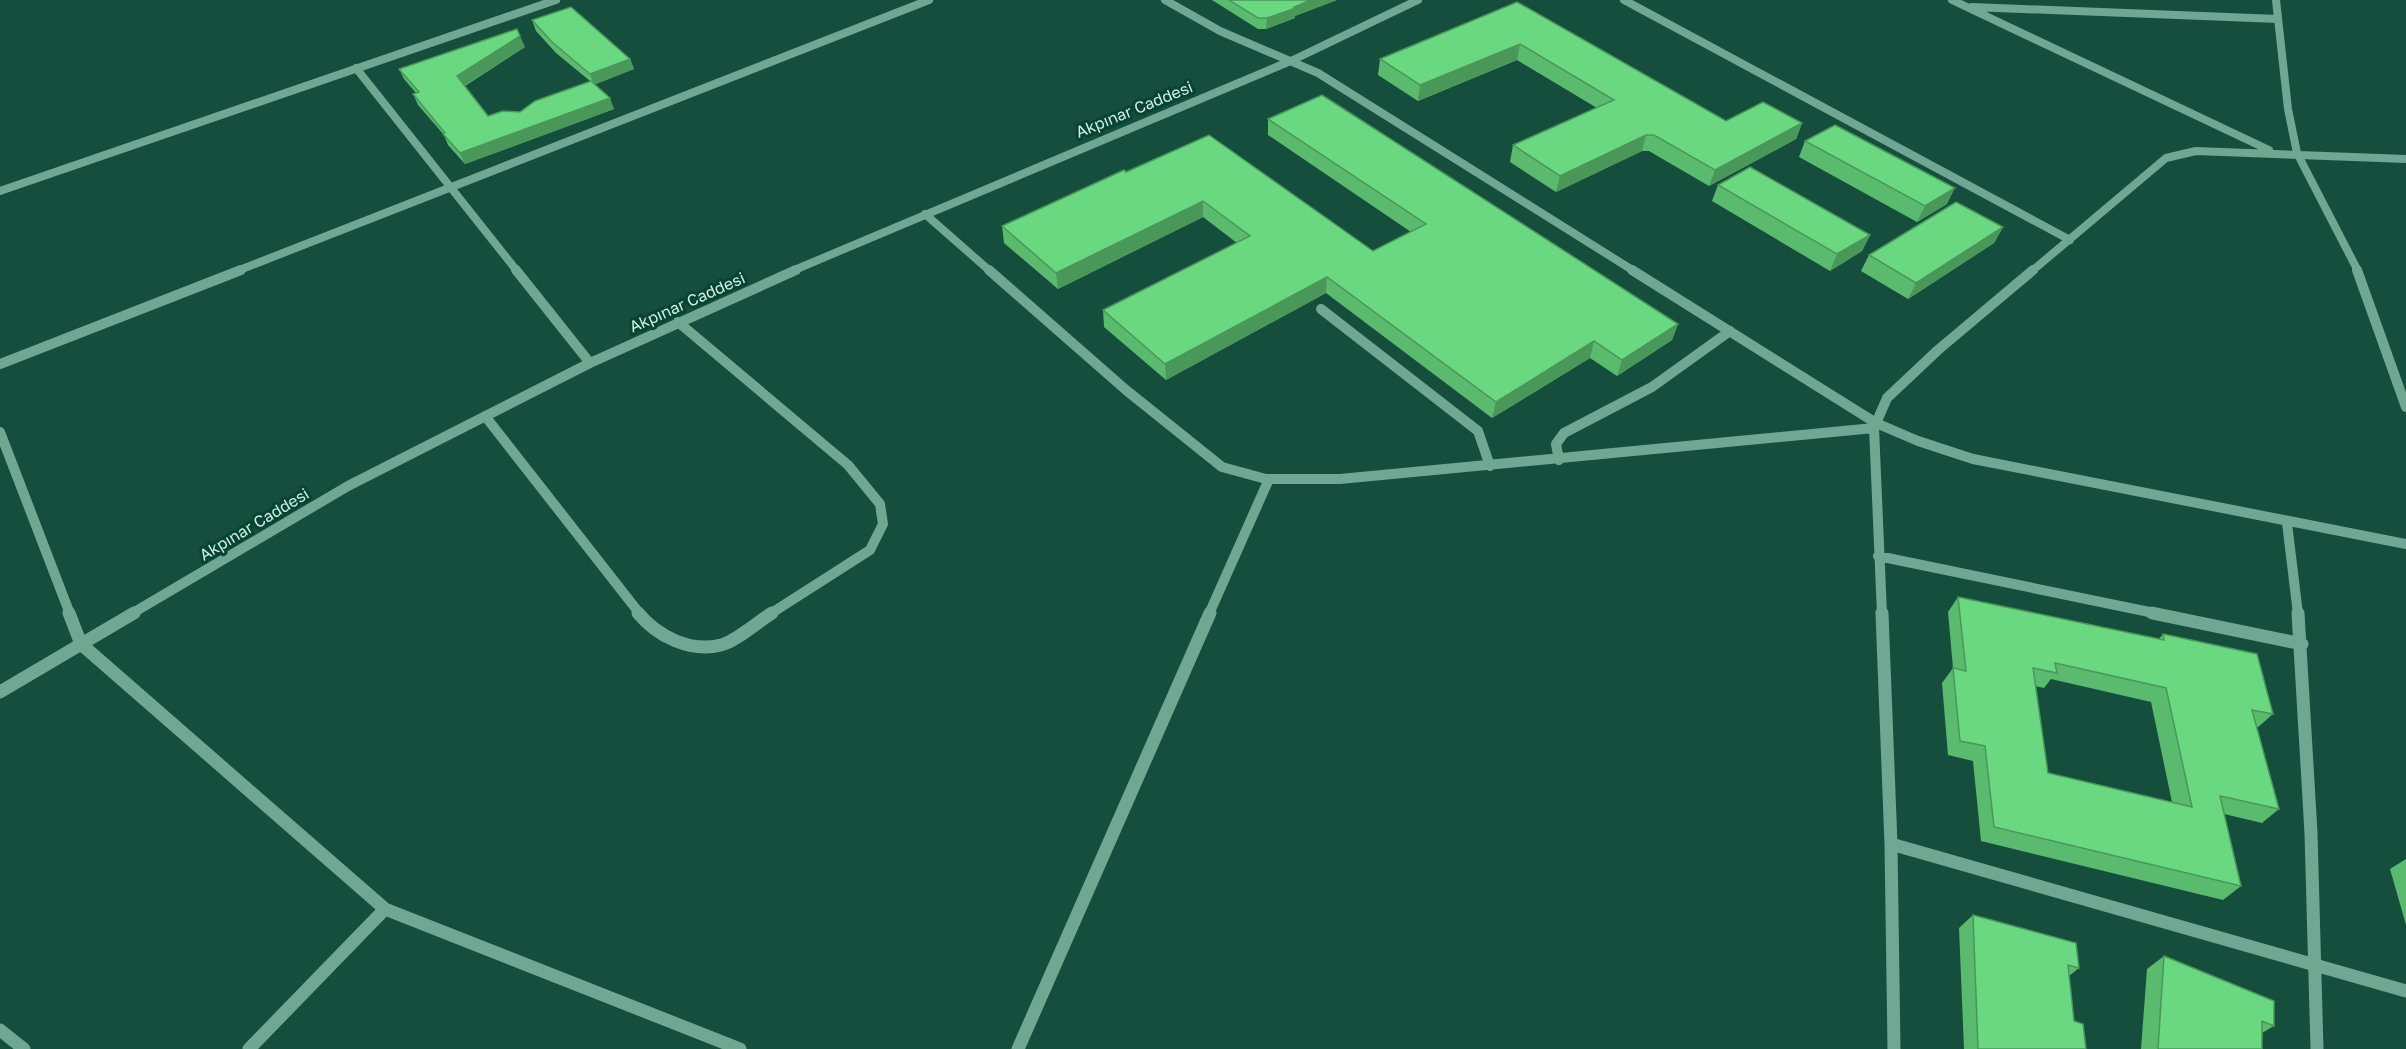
<svg xmlns="http://www.w3.org/2000/svg" width="2406" height="1049" font-family="'Golos Text',sans-serif">
<style>
.lines{fill:none;stroke-linecap:round;stroke-linejoin:round}
.minor-far2{stroke:#70a792;stroke-width:8}
.minor-far1{stroke:#70a792;stroke-width:10}
.minor{stroke:#70a792;stroke-width:13}
.wall{fill:#5aba6e;fill-rule:evenodd}
.shaded-wall{fill:#4a975a}
.building{fill:#69d880;stroke:#4a975a;stroke-width:1.5;fill-rule:evenodd}
.labels{text-anchor:middle;stroke-width:6;stroke-linejoin:round;paint-order:stroke}
.street-label{font-size:16px;fill:#d1ece1;stroke:#064433}
</style>
<rect width="100%" height="100%" fill="#164e3d"/>
<g class="lines">
<!-- minor-far2 -->
<path class="minor-far2" d="M1165 0 1220 31 1318 73 1634 271
M1624 0 2070 240
M1952 0 2269 150
M2276 0 2288 109 2297 153 2358 271
M1972 7 2278 19
M356 68 517 271
M0 191 556 0
M925 214 990 271
M237 271 929 0
M792 271 1293 60 1418 0
M2032 271 2166 158 2196 151 2406 159"/>
<!-- minor-far1 -->
<path class="minor-far1" d="M516 270 590 363
M989 270 1126 390 1222 467 1266 479H1340L1874 428
M1632 270 1876 423 1918 441 1973 459 2406 544
M2357 270 2406 407
M1321 309 1478 431 1490 466
M678 322 848 465 880 504 883 524 870 550 770 614
M0 364 241 270
M485 416 640 614
M0 432 70 614
M1559 460 1556 444 1564 433 1652 387 1730 331
M2287 523 2298 614
M1878 556 2159 614
M131 614 348 486 590 363 796 270
M1209 614 1269 479
M1882 614 1874 428 1887 398 1938 350 2033 270"/>
<!-- minor -->
<path class="minor" d="M69 613 81 644 385 909 740 1049
M638 613C657 636 690 653 721 645 735 642 759 621 772 613
M1882 613 1891 844 1894 1049
M2152 613 2302 644
M2298 613 2311 833 2317 1049
M0 692 134 613
M1891 844 2406 991
M0 1030 24 1049
M249 1049 385 909
M1018 1049 1210 613"/>
</g>
<!-- wall -->
<path class="wall" d="M1212 0H1337L1295 16V18L1266 29H1258Z
M1517 2 1726 121 1802 123 1796 139 1709 186 1649 151H1642L1556 192 1510 162 1513 145 1597 108 1517 60 1418 101 1378 75 1380 59Z
M532 20 630 59 634 69 595 84 614 109 465 164 448 145 444 135 418 105 413 94 416 93 404 79 399 69 525 47 465 86 488 116 520 112 590 81 556 53 536 31Z
M1268 119 1678 324 1672 340 1617 376 1590 358 1492 418 1326 293 1166 380 1104 327 1103 310 1237 243 1203 217 1058 289 1004 243 1002 226 1126 172 1373 251 1411 232 1268 135Z
M1805 141 1947 204 1917 222 1799 157Z
M1718 185 1870 235 1862 251 1830 271 1712 201Z
M2003 227 1994 243 1908 299 1861 271 1869 255Z
M1958 597 2159 639 2163 634 2273 714 2257 728 2279 809 2262 823 2224 814 2241 886 2223 900 1981 841 1973 761 1948 755 1942 683 1953 668 1948 612ZM2051 679 2151 702 2172 802 2048 773 2035 686 2044 688Z
M2406 859V925L2390 869Z
M1973 915 2079 968 2069 976 2074 1021 2086 1049H1964L1959 928Z
M2164 956 2274 1026 2262 1033V1049H2141L2147 969Z"/>
<!-- shaded-wall -->
<path class="shaded-wall" d="M1311 0H1337L1295 16V18L1266 29 1267 18Z
M520 36 525 47 462 87 457 76Z
M1520 44 1517 60 1418 101 1420 85Z
M630 59 634 69 594 85 590 74Z
M610 98 614 109 465 164 460 153Z
M1802 123 1796 139 1709 186 1715 170Z
M1646 135 1642 151 1556 192 1560 176Z
M1955 188 1947 204 1917 222 1925 206Z
M1203 201V217L1058 289 1056 273Z
M2003 227 1994 243 1908 299 1916 283Z
M1870 235 1862 251 1830 271 1837 254Z
M1327 277 1326 293 1166 380 1165 364Z
M1678 324 1672 340 1617 376 1622 360Z
M1594 341 1590 358 1492 418 1496 402Z"/>
<!-- building -->
<path class="building" d="M1229 0H1311L1294 7 1296 8 1267 18H1258Z
M1517 2 1726 121 1763 102 1802 123 1715 170 1654 135H1646L1560 176 1513 145 1614 100 1520 44 1420 85 1380 59Z
M571 7 630 59 590 74 552 42 532 20Z
M517 29 520 36 457 76 488 116 503 111 520 112 535 101 591 81 610 98 460 153 443 134 445 133 413 94 419 92 399 69Z
M1322 95 1678 324 1622 360 1594 341 1496 402 1327 277 1165 364 1103 310 1250 236 1203 201 1056 273 1002 226 1124 170 1126 172 1209 135 1373 251 1426 224 1268 119Z
M1835 125 1955 188 1925 206 1805 141Z
M1750 167 1870 235 1837 254 1718 185Z
M1956 202 2003 227 1916 283 1869 255Z
M1958 597 2164 640 2163 634 2257 654 2273 714 2252 710 2279 809 2220 796 2241 886 1994 827 1985 746 1960 741 1953 668 1966 671ZM2055 663 2166 688 2192 807 2048 773 2033 668 2057 673Z
M1973 915 2076 943 2079 968 2068 965 2074 1021 2083 1024 2086 1049H1978Z
M2164 956 2274 1001V1026L2262 1021V1049H2158Z"/>
<g class="labels">
<!-- street labels -->
<g class="street-label">
<text transform="translate(1134 109) rotate(-22)" y="6">Akpınar Caddesi</text>
<text transform="translate(687 302) rotate(-24)" y="6">Akpınar Caddesi</text>
<text transform="translate(254 524) rotate(-31)" y="6">Akpınar Caddesi</text>
</g>
</g>
</svg>
